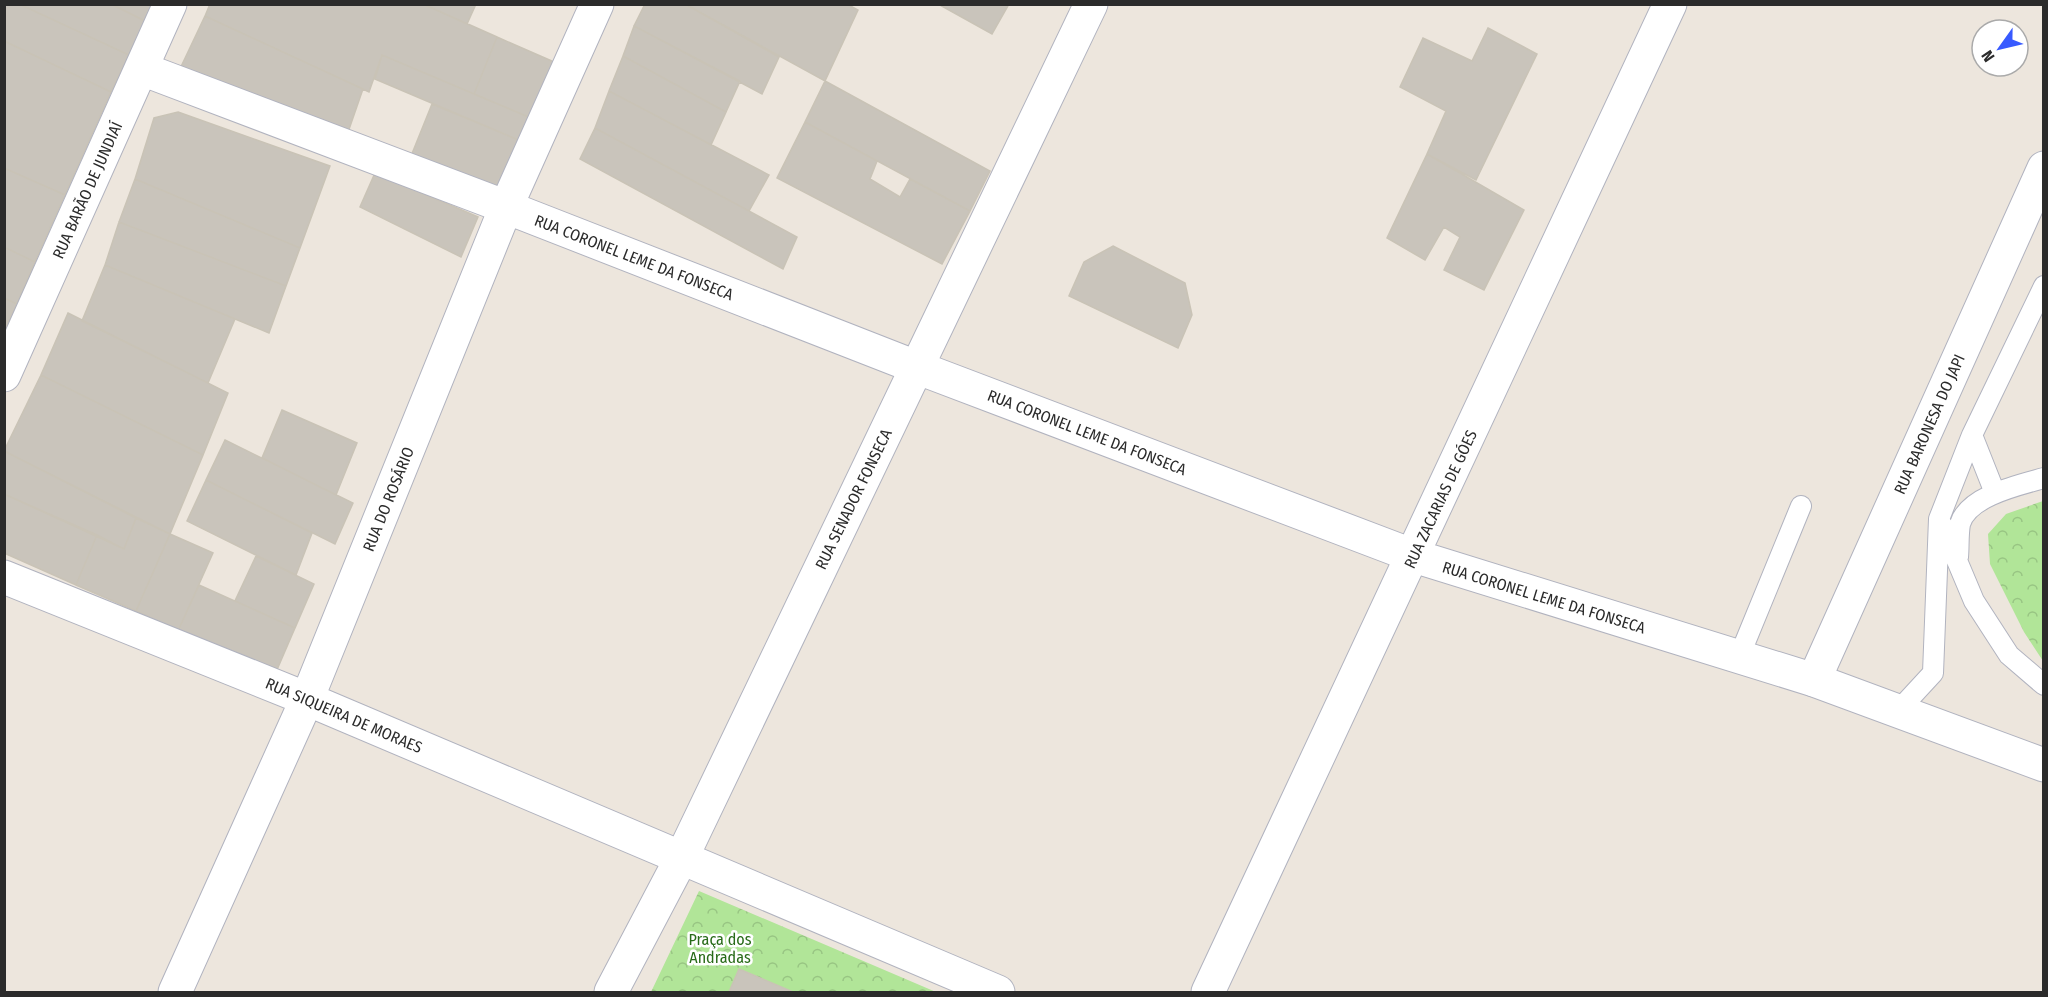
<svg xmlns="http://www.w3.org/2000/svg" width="2048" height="997" font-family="'Fira Sans Condensed',sans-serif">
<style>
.park{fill:url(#park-crowns)}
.building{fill:#c9c4bb;stroke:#c9c3b6;stroke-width:1.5}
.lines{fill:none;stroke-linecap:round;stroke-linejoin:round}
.service-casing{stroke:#b1b3bf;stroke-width:22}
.tertiary-casing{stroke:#b1b3bf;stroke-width:35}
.secondary-casing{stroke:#b1b3bf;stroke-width:35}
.service{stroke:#fff;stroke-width:20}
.tertiary{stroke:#fff;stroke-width:33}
.secondary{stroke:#fff;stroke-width:33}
.labels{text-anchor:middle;stroke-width:5;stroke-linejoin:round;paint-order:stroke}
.street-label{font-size:16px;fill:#2b2b2b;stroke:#fff}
.park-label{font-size:16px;fill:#286b18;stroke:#fff}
</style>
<defs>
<pattern id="park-crowns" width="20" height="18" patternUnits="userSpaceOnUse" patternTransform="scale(1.5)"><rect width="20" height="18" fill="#b1e598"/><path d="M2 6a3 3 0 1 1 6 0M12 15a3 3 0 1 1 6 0" fill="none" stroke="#98c583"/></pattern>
</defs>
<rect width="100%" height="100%" fill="#ede6dd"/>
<!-- park -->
<path class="park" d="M2043 501H2044L2043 661 2024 632 1990 564 1988 534 2006 514Z
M699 891 936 992H651Z"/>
<!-- building -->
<path class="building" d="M4 4H19L129 55 111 92 4 41Z
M19 4H111L145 21 129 55Z
M111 4H153L145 21Z
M210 4H423L497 37 474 94 382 55 369 92 205 16Z
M423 4H476L467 24Z
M645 4H685L779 57 762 94 634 26Z
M685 4H847L858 10 825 81Z
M938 4H1009L992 34Z
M205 16 363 89 346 138 178 73Z
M634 26 740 81 726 112 623 56Z
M1488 28 1537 54 1476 180 1427 154 1446 111 1400 87 1423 38 1472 61Z
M497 37 554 62 531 118 474 94Z
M4 41 111 92 65 195 4 168Z
M382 55 531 118 521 141 375 79Z
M623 56 726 112 711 145 609 91Z
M825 81 990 171 970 211 805 122Z
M609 91 769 175 749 211 595 128Z
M432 104 521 141 500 192 411 156Z
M178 112 330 166 300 248 135 179 154 118Z
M805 122 877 161 870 179 900 197 910 179 970 211 942 264 777 178Z
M595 128 797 237 783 269 580 159Z
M1427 154 1524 210 1484 290 1444 270 1460 237 1444 227 1425 260 1387 238Z
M4 168 65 195 35 262 4 247Z
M375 173 478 217 461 257 360 207Z
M135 179 300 248 286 286 119 222Z
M119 222 286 286 269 333 105 265Z
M1113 246 1185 283 1192 315 1178 348 1069 296 1084 262Z
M4 247 35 262 17 304 4 298Z
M105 265 235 319 208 383 82 321Z
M4 298 17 304 4 331Z
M68 313 228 393 203 455 41 375Z
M41 375 203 455 170 534 4 451Z
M282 410 357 443 336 495 262 458Z
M225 440 353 503 335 544 206 480Z
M4 451 136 518 124 549 4 494Z
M206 480 312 533 296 575 187 521Z
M4 494 97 535 76 585 4 553Z
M136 518 170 534 136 611 76 585 97 535 124 549Z
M170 534 213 553 178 631 136 611Z
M256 556 314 584 295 628 235 601Z
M199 585 295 628 276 672 178 631Z
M739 969 793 992H729Z"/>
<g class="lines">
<defs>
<path id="service" d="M1972 435 1995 493
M1942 525 1974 601 2009 655 2044 685
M1958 557C1959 547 1958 535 1960 524 1968 496 2019 485 2044 478
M1739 657 1801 506
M1897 712 1933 673 1939 519 1972 435 2044 286"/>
<path id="tertiary" d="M142 69 506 207 916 367
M4 375 170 4
M4 577 307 699 998 992
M1814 680 2044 168
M175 992 307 699 506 207 597 4"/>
<path id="secondary" d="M916 367 1414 556 1814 680 2044 765
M611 992 682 857 1091 4
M1208 992 1670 4"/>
</defs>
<!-- service casing -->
<use href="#service" class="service-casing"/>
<!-- tertiary casing -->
<use href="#tertiary" class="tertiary-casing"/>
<!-- secondary casing -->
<use href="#secondary" class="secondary-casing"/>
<!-- service -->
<use href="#service" class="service"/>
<!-- tertiary -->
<use href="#tertiary" class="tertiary"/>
<!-- secondary -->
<use href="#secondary" class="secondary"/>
</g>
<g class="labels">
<!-- street labels -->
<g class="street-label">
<text transform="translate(87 190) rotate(-66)" y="6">RUA BARÃO DE JUNDIAÍ</text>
<text transform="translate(634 257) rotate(21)" y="6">RUA CORONEL LEME DA FONSECA</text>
<text transform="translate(1929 424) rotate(-66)" y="6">RUA BARONESA DO JAPI</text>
<text transform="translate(1087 432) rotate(21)" y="6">RUA CORONEL LEME DA FONSECA</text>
<text transform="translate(388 499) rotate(-68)" y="6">RUA DO ROSÁRIO</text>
<text transform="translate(853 499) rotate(-64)" y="6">RUA SENADOR FONSECA</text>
<text transform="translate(1440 499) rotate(-65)" y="6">RUA ZACARIAS DE GÓES</text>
<text transform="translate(1544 597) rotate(17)" y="6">RUA CORONEL LEME DA FONSECA</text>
<text transform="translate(344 715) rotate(23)" y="6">RUA SIQUEIRA DE MORAES</text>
</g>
<!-- park labels -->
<g class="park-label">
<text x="720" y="945">Praça dos<tspan x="720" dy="18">Andradas</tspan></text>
</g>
</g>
<!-- border -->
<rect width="2048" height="997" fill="none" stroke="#2b2b2b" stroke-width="12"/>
<!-- north arrow -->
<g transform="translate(2000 48) rotate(236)"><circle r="28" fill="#ffffff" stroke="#aaaaaa" stroke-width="1.5"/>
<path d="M0-4.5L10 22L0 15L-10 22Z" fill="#385aff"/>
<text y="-9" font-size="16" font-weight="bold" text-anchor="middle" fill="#2b2b2b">N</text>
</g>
</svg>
